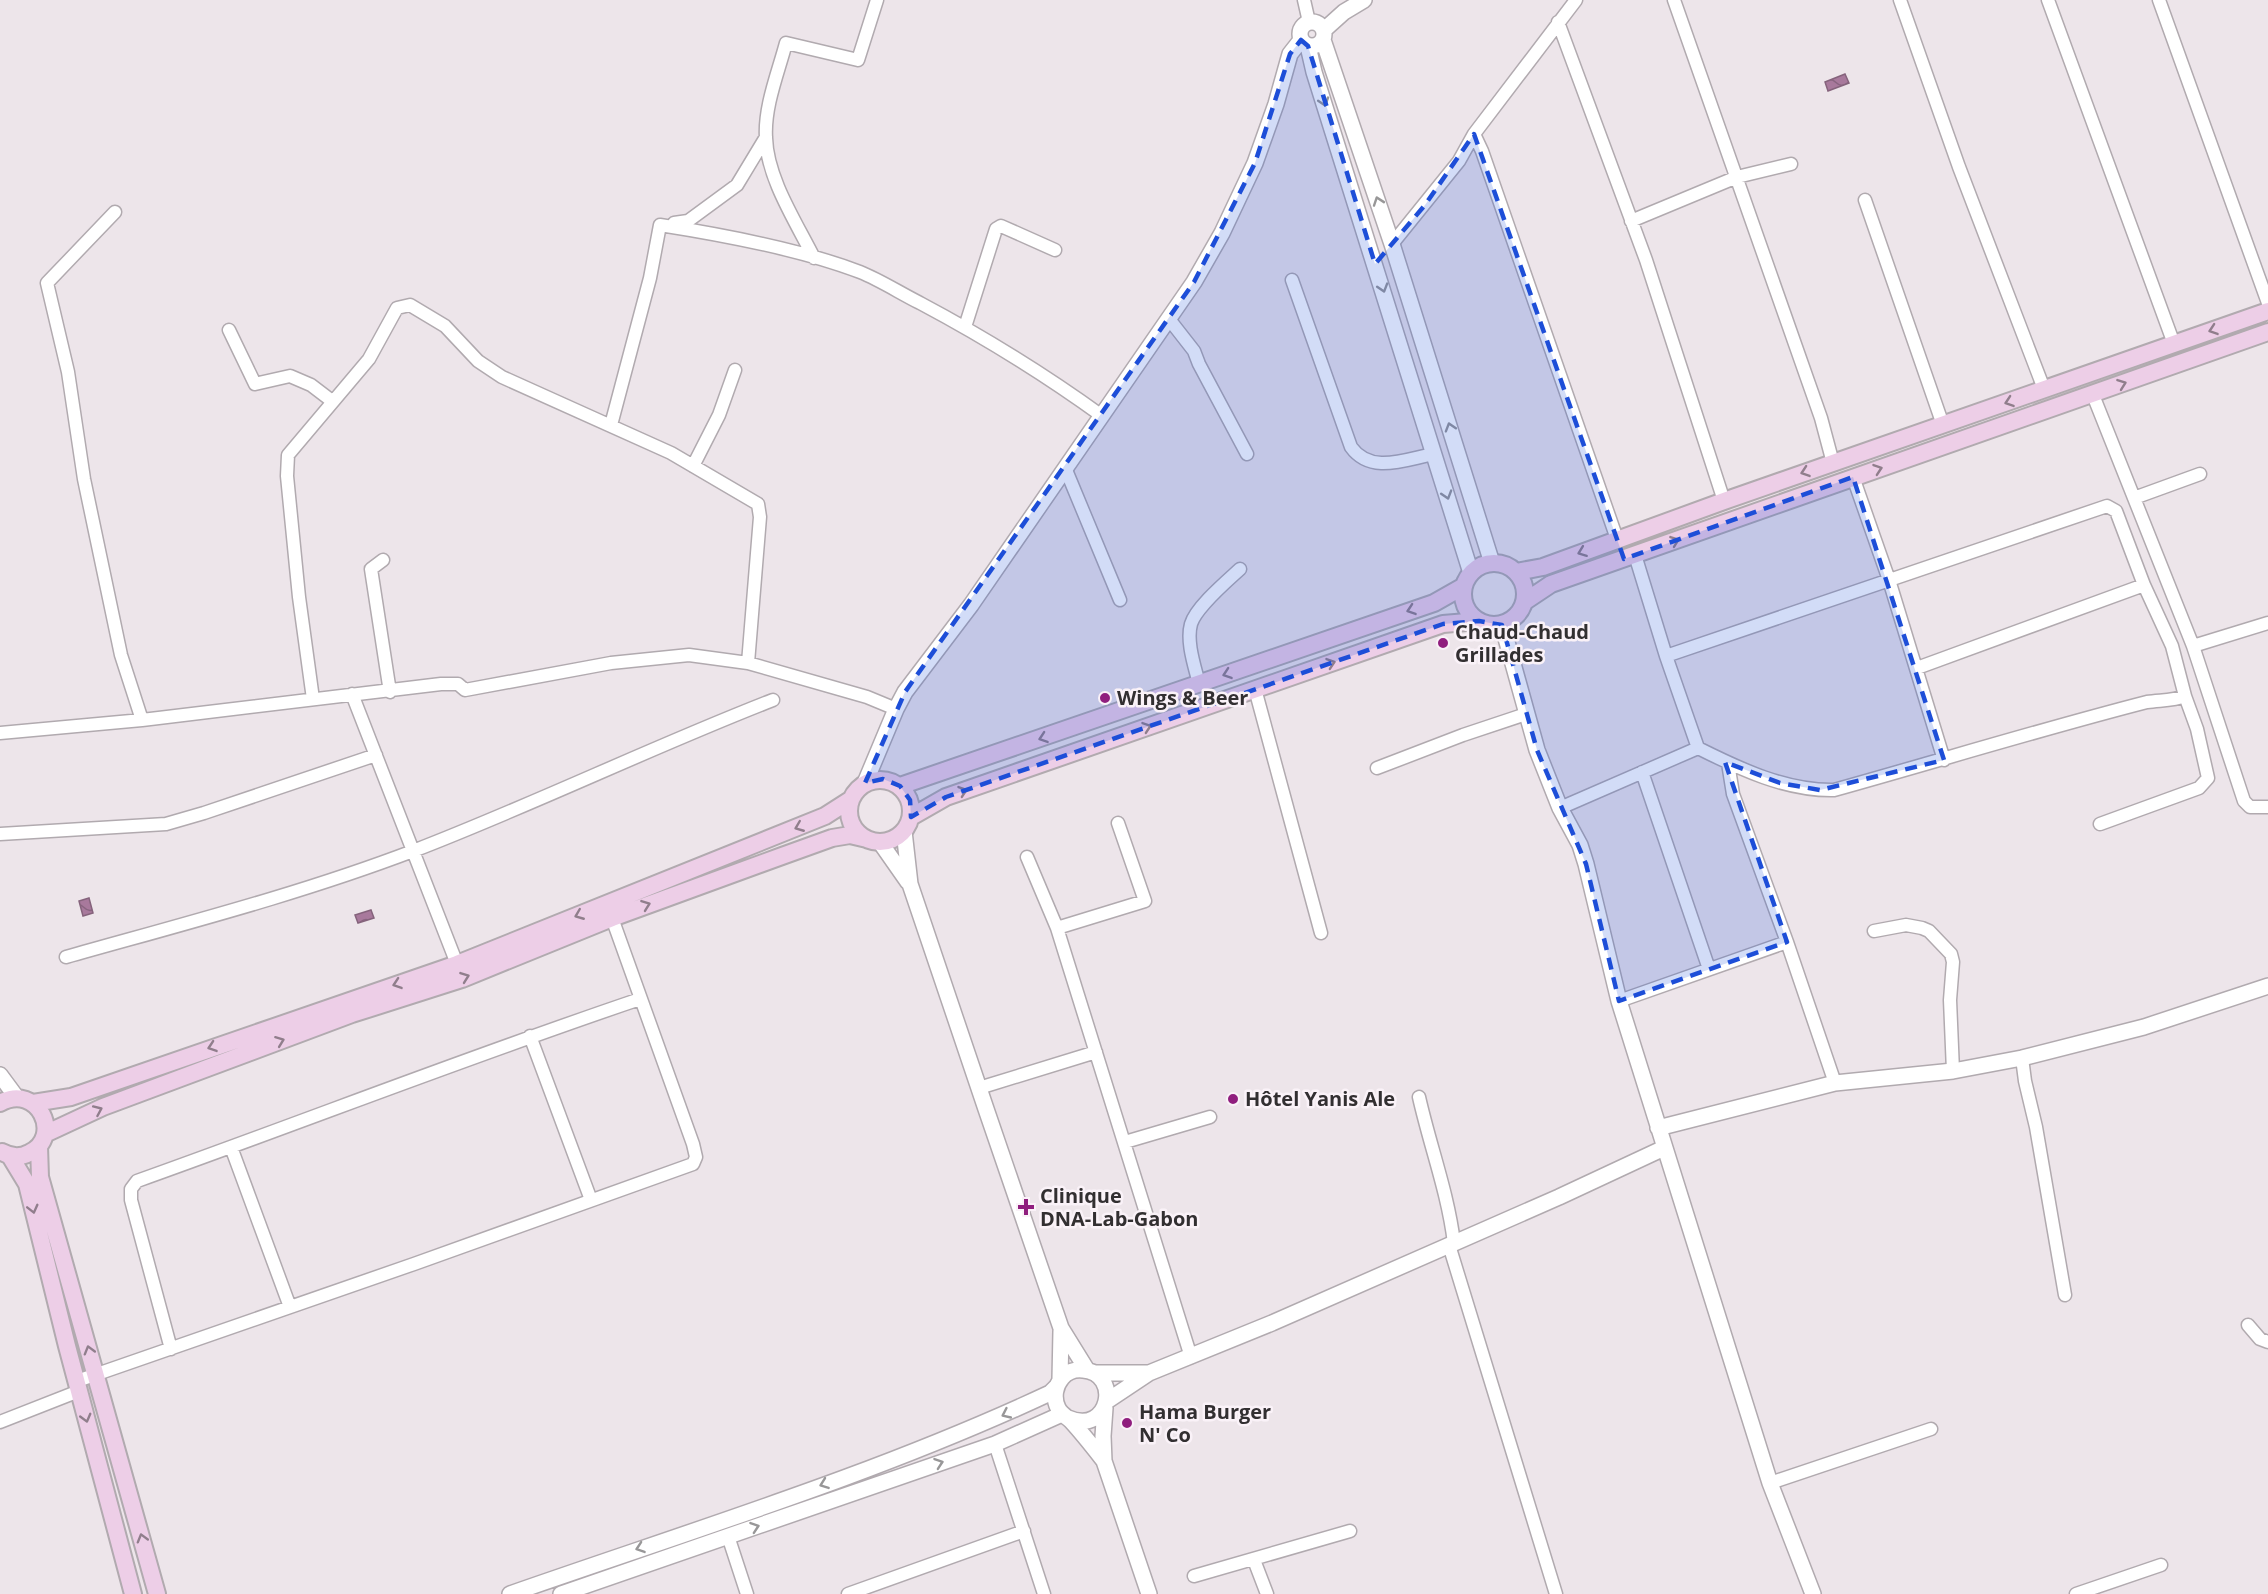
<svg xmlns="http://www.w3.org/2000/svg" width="2268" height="1594" font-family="'Open Sans',sans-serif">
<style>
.water{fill:url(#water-waves);stroke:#85637c;stroke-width:1.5}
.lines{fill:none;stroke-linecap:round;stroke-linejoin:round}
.minor-casing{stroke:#b1aaaf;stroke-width:15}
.tertiary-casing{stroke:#b1aaaf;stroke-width:18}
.secondary-casing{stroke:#b1aaaf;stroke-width:20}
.minor{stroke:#fff;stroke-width:12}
.tertiary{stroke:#fff;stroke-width:15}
.secondary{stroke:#edcee7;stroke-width:16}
.oneway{stroke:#989798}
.oneway2{stroke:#907e8c}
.marked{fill:#1d4ed8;fill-opacity:0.2;stroke:#1d4ed8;stroke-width:4.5;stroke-dasharray:12 8;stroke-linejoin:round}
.poi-dot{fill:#901e7e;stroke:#faf2f8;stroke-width:2}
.labels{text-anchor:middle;stroke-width:5;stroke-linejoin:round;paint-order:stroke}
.poi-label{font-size:20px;font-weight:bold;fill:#322f31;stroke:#faf2f8;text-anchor:start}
</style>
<defs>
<pattern id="water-waves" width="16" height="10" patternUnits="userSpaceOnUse" patternTransform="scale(1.5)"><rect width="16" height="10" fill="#a8799c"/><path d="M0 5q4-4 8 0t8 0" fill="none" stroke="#896480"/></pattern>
</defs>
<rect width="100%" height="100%" fill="#ede5ea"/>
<!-- water -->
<path class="water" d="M1845 74 1849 83 1828 91 1825 82Z
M89 898 93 913 83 916 79 901Z
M371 910 374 918 358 923 355 915Z"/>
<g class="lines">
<defs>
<path id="minor" d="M1304 0 1309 22
M1674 0 1821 418 1833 463
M1900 0 1959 167 2044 389
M2048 0 2174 344
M2159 0 2268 303
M1558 22 1646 260 1724 501
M1474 134 1482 151 1617 539
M1865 200 1943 425
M115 212 47 283 68 372 84 479 121 655 142 720
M1631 221 1737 177 1791 164
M674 223 688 221 737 185 766 137
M660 225C724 235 800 249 860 272 880 280 900 293 920 303 984 337 1044 374 1102 416
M1392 244 1459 161 1474 134 1576 0
M814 258C796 222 767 178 766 138 764 107 778 73 786 43L858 60 877 0
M1292 280 1351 447C1371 475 1406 459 1434 454
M1169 319 1194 351 1199 364 1247 454
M965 327 996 229 1001 226 1055 250
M229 330 255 384 290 376 311 385 332 401
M2093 395 2193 646 2244 801 2250 807H2268
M611 425 650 278 660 225
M693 466 719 415 735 370
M1066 470 1120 600
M1853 477 1889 580 1944 760
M2134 498 2200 474
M1635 555 1666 656 1698 748C1740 769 1786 791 1834 790 1938 761 2042 729 2147 702 2160 700 2173 701 2185 696L2197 729 2208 778 2199 788 2100 824
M383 560 371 569 390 692
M2144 585 2172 646 2185 696
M2193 646 2268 623
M1666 656 2107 506 2116 511 2144 585 1917 668
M1199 684C1195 667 1186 642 1191 624 1196 607 1227 581 1240 569
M1255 689 1321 933
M352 694 457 964
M313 699 299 597 287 476 288 455 369 359 397 308 410 305 445 326 478 361 502 377 671 453 758 504 760 517 748 663
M0 733 142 720 441 684H458L465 690 611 663 689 655 748 663 867 697 896 709
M1728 763 1733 794 1787 942 1835 1083
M1377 768 1463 735 1526 714
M1642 772 1709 969
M1560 808 1698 748
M1118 823 1145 901 1057 928 1191 1357
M0 834 166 824 204 813 376 755
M1027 857 1057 928
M1874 931 1906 925 1922 928 1929 931 1951 954 1953 962 1950 1000 1953 1071
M66 957C183 924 300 894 413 851 535 804 652 747 773 700
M1619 1001 1787 942
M530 1036 591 1200
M2022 1058 2025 1081 2036 1127 2065 1295
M979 1088 1096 1052
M1419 1097C1430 1146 1448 1193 1454 1243
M1125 1142 1210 1117
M231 1147 290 1307
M1449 1245 1556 1594
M2248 1325 2260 1339 2268 1342
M171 1349 131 1200V1189L137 1181C305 1121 471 1056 640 999
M77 1381 414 1264 693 1164 696 1157 693 1144 612 918
M0 1422 79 1391
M995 1444 1044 1594
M1770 1483 1931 1429
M728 1536 747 1594
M1254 1560 1267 1594
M1194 1576 1350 1531
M848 1594 1024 1531
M2076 1594 2161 1565"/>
<path id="tertiary" d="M1300 34a12 12 0 1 1 24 0a12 12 0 1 1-24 0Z
M1324 30 1344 12 1364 0
M1323 40 1392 244 1492 563
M1308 46 1314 72 1471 573
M1502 624 1537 750 1560 808 1580 845 1586 864 1619 1001 1770 1483 1813 1594
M865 783 896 709 905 692 971 605 1194 282 1222 233 1255 163 1276 104 1290 54 1301 40
M904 831 910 884 986 1109 1061 1328 1087 1370
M880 842 908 882
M0 1075 17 1098
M1658 1128 1835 1083 1953 1071 2022 1058 2144 1027 2268 986
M1094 1373H1149
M1060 1379 1061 1331
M1107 1401 1149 1373 1272 1323 1559 1197 1664 1148
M1105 1408 1103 1436 1104 1461 1149 1594
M1068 1418C1110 1436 1122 1373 1083 1370 1075 1369 1067 1372 1062 1378 1055 1386 1053 1398 1058 1408 1061 1414 1067 1417 1071 1421 1083 1434 1093 1447 1104 1461
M510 1594C690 1531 877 1474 1050 1393L1057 1386
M561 1594 995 1444 1062 1414"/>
<path id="secondary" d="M1463 594a31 31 0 1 1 62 0a31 31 0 1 1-62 0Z
M1516 572 1543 567 1724 501 2268 311
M1524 602 1551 584 2268 332
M849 811a31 31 0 1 1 62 0a31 31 0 1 1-62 0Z
M900 786 1434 603 1464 586
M911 817 946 797 1443 624 1479 621
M0 1103C38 1082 64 1137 29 1153 20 1158 11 1157 2 1152
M33 1103 71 1097 457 964 825 816 850 800
M45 1134 103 1107 352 1014 462 979 612 918 782 856 832 838 850 835 867 839
M39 1146 40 1177 157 1594
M10 1156 27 1184 67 1346 133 1594"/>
</defs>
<!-- minor casing -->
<use href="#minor" class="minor-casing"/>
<!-- tertiary casing -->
<use href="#tertiary" class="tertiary-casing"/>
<!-- secondary casing -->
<use href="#secondary" class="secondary-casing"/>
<!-- minor -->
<use href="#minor" class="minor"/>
<!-- tertiary -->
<use href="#tertiary" class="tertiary"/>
<!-- secondary -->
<use href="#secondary" class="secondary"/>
</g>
<!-- one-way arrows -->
<defs><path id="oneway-chevron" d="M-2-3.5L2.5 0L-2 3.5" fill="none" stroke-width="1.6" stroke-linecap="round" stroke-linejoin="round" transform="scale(1.5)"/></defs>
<g class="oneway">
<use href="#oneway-chevron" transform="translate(1324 102) rotate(72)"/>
<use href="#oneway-chevron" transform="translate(1378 201) rotate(-109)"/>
<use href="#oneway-chevron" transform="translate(1383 288) rotate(73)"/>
<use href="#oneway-chevron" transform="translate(1450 427) rotate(-107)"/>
<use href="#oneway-chevron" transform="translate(1447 495) rotate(73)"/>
<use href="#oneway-chevron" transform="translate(1006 1414) rotate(155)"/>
<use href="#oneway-chevron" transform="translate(939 1463) rotate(-19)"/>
<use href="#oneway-chevron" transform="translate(824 1484) rotate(160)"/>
<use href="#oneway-chevron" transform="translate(755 1527) rotate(-19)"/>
<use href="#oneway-chevron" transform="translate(640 1548) rotate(161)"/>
</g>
<g class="oneway2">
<use href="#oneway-chevron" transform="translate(2213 330) rotate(161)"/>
<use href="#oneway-chevron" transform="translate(2122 384) rotate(-20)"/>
<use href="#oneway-chevron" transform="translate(2009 402) rotate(161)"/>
<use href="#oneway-chevron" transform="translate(1878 469) rotate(-19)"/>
<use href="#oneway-chevron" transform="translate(1805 472) rotate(161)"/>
<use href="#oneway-chevron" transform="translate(1675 541) rotate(-20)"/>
<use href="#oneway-chevron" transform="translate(1582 552) rotate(159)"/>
<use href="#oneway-chevron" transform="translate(1411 610) rotate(161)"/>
<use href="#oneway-chevron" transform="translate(1331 663) rotate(-19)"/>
<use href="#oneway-chevron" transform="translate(1227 674) rotate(161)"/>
<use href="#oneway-chevron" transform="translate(1147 727) rotate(-19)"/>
<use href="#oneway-chevron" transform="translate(1043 738) rotate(161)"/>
<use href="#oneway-chevron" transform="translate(963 791) rotate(-19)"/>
<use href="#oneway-chevron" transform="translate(799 827) rotate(158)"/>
<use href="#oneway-chevron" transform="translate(646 905) rotate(-20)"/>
<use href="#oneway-chevron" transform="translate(579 915) rotate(158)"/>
<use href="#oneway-chevron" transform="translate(465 977) rotate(-20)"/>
<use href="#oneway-chevron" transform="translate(397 984) rotate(161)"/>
<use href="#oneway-chevron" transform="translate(280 1041) rotate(-21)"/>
<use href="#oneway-chevron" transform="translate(212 1047) rotate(161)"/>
<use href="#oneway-chevron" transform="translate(98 1110) rotate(-24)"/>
<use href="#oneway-chevron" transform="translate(33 1209) rotate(76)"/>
<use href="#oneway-chevron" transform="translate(89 1350) rotate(-106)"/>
<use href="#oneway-chevron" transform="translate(86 1418) rotate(75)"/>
<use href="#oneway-chevron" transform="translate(142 1538) rotate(-106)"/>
</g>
<!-- marked area -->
<path class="marked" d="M1301 40 1308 46 1375 264 1425 205 1474 134 1624 559 1853 477 1944 760 1820 790 1780 783 1725 762 1787 942 1619 1001 1586 864 1537 750 1502 625 1479 621 1443 624 946 797 911 817 910 800 900 786 883 779 865 783 905 692 1194 282 1255 163 1290 54Z"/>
<!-- markers -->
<g class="poi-dot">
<circle cx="1443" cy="643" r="6"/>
<circle cx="1105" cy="698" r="6"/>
<circle cx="1233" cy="1099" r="6"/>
<path d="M1023 1198h6v6h6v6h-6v6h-6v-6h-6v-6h6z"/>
<circle cx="1127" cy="1423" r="6"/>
</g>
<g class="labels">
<!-- poi labels -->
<g class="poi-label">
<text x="1455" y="639">Chaud-Chaud<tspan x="1455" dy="23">Grillades</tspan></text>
<text x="1117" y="705">Wings &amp; Beer</text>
<text x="1245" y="1106">Hôtel Yanis Ale</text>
<text x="1040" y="1203">Clinique<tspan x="1040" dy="23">DNA-Lab-Gabon</tspan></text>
<text x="1139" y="1419">Hama Burger<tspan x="1139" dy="23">N' Co</tspan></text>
</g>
</g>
</svg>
